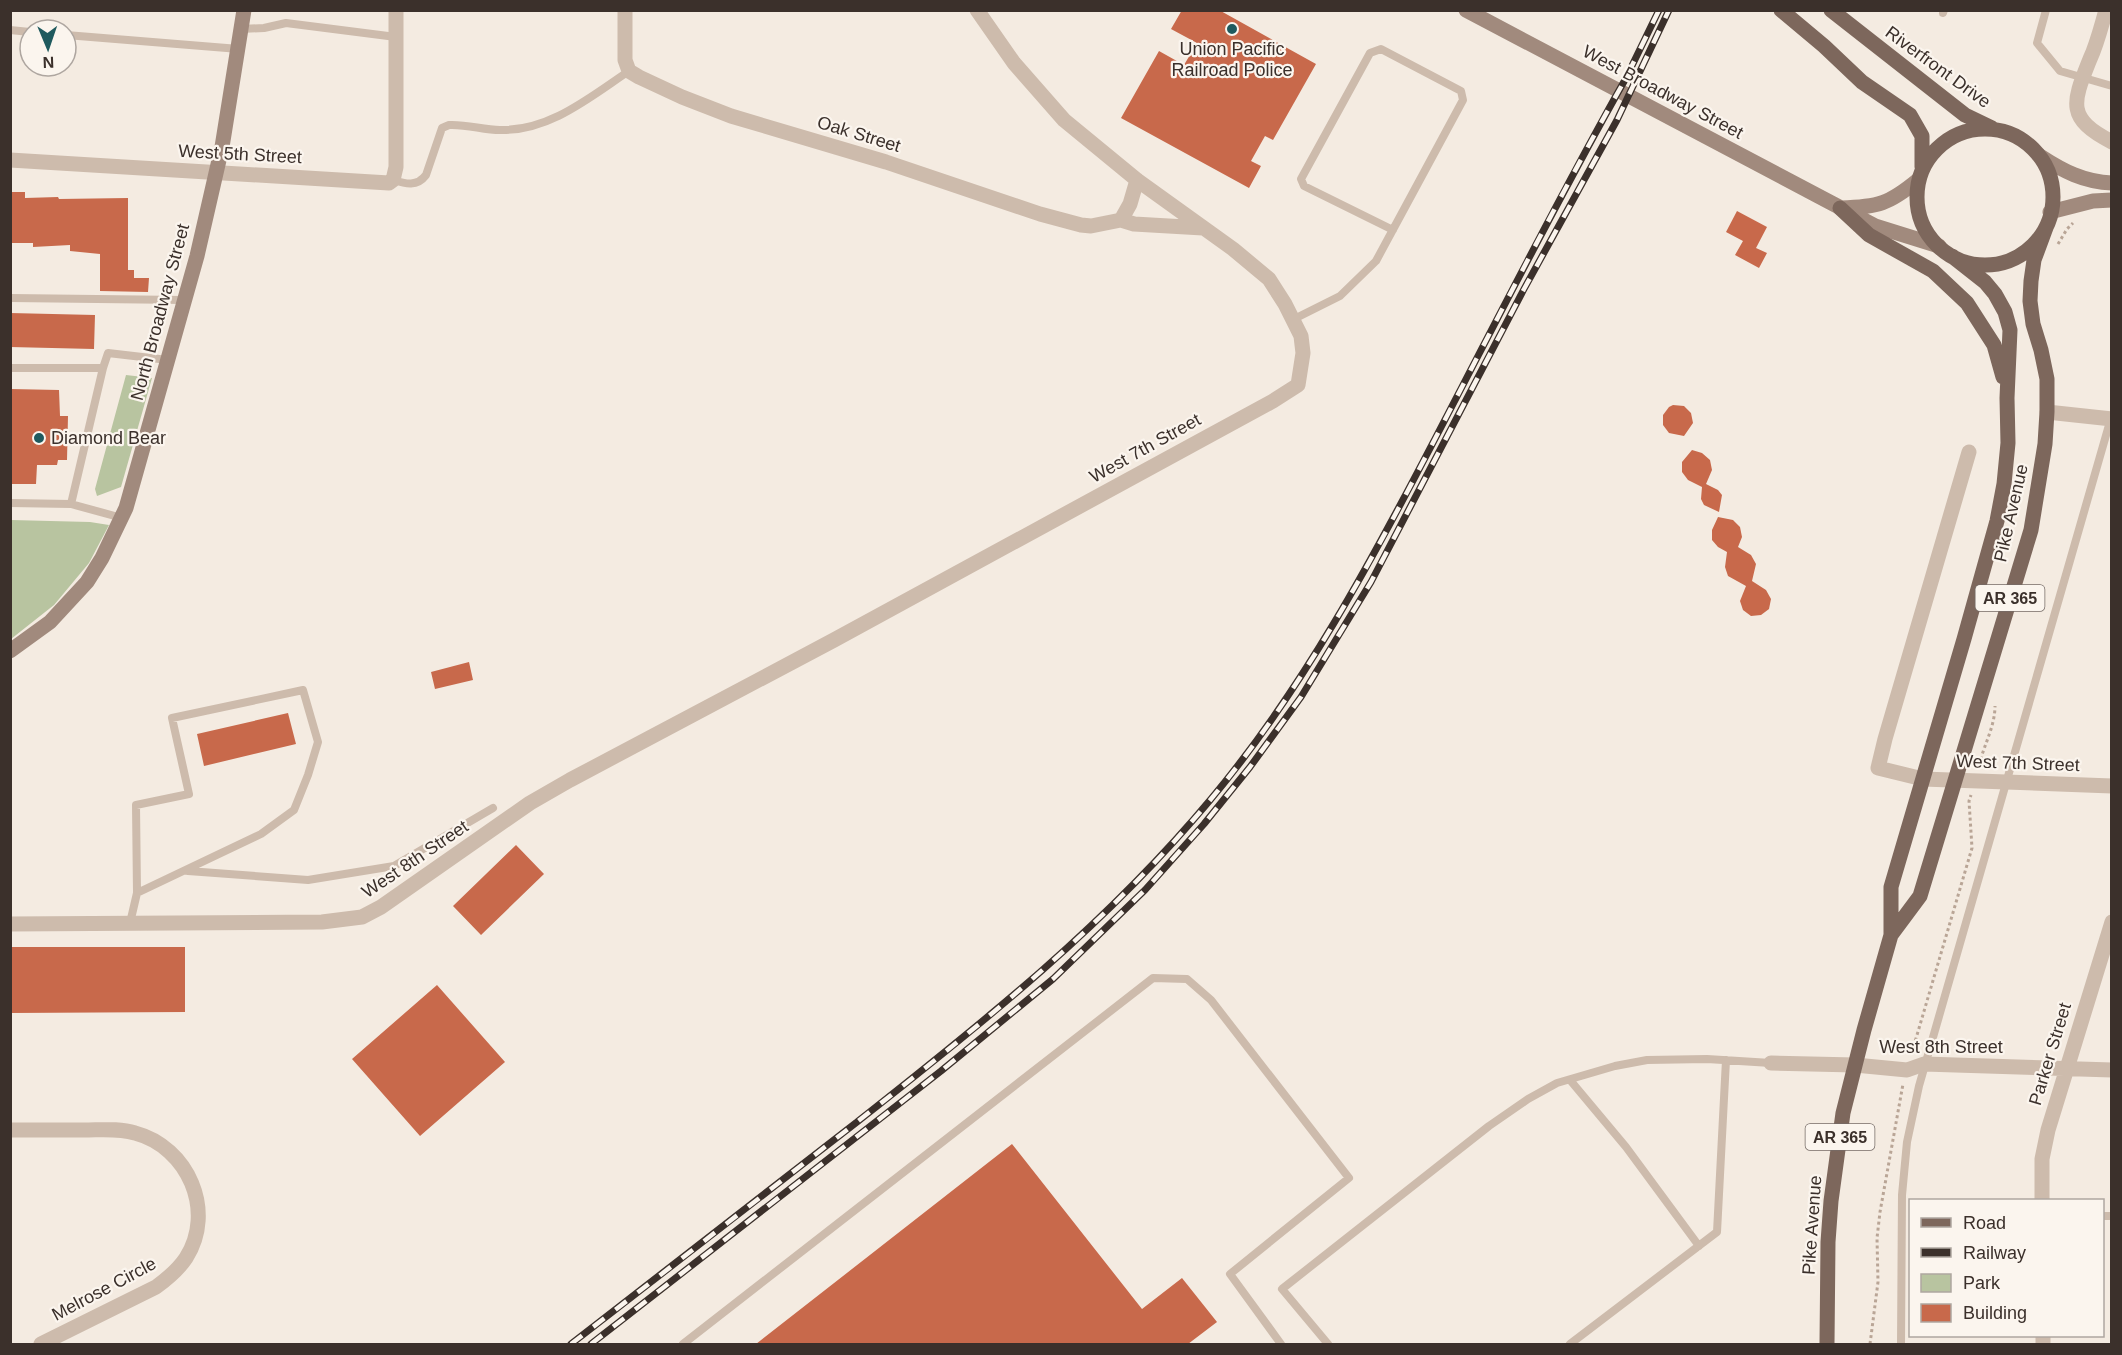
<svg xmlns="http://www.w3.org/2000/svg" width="2122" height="1355" font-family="Helvetica,sans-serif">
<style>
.green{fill:#b8c4a0}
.building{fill:#c8694b}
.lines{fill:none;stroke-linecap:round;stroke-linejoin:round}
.path{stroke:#b9a596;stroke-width:3;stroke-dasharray:3 3;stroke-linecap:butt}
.lane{stroke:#cdbbac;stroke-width:8}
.street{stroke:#cdbbac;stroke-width:15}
.secondary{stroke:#a18a7d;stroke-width:15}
.primary{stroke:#7d675c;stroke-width:15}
.rail-casing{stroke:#3b302b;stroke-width:7}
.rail{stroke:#fbf5ee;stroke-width:4.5;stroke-dasharray:14;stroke-linecap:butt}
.poi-dot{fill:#1f5a5e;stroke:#fbf5ee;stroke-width:2}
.labels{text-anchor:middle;stroke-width:4.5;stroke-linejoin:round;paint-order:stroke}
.shield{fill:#fbf5ee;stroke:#756b66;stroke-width:1.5}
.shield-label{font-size:16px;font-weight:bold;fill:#3b302b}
.poi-label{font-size:18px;fill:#3b302b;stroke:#fbf5ee}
.street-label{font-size:18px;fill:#3b302b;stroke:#fbf5ee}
</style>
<rect width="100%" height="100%" fill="#f4ebe1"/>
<!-- green -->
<path class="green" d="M126 375 152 378 121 487 97 496 95 489Z
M11 520 90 522 109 525 89 563 54 605 11 639Z"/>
<!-- building -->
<path class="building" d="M1182 10H1219L1316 64 1273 140 1265 136 1251 161 1261 166 1249 188 1121 118 1159 51 1184 65 1197 43 1171 29Z
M10 192H25V198L58 197 59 199 128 198V270H134V278H149L148 292 100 291V254L70 251V245L33 247V243H10Z
M1737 211 1767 227 1756 248 1767 253 1759 268 1735 255 1743 241 1726 232Z
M10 313 95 315 94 349 10 347Z
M10 389 59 390 60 416H68L67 460H58L57 465H37L36 484H10Z
M1673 405 1684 406 1691 413 1693 423 1684 436 1669 433 1663 425V415L1669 407Z
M1692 450 1702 453 1710 460 1712 470 1706 484 1718 490 1722 495 1719 512 1704 505 1701 499 1702 487 1688 480 1682 472V462Z
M1718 517 1733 520 1740 527 1742 537 1738 547 1751 555 1756 564 1752 581 1766 590 1771 599 1769 609 1761 615 1751 616 1743 610 1740 601 1746 586 1728 576 1725 567 1727 552 1718 547 1712 540V530Z
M469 662 473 680 435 689 431 672Z
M288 713 296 744 204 766 197 734Z
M516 845 544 874 481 935 453 906Z
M10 947H185V1012L10 1013Z
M437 985 505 1062 420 1136 352 1059Z
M1012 1144 1142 1309 1182 1278 1217 1322 1188 1344H756Z"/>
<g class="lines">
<!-- path -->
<path class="path" d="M2058 244 2067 229 2073 223
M1979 765C1984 745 1995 726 1995 706
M1912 1052 1972 848 1969 801 1971 795
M1870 1344 1878 1282 1877 1238 1880 1212 1903 1084"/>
<!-- lane -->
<path class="lane" d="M2046 10 2037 43 2060 71 2112 86
M1943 13 1944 10
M241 29 264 28 286 23 396 37
M10 30 30 32
M66 35 239 49
M393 180C406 184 417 187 426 175L442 128 449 125C467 124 483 130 500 130 550 131 590 97 629 71
M10 298 184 300
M1294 319 1340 296 1376 261 1463 100 1461 91 1381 49 1370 53 1301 179 1304 186 1393 230
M10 368H103
M10 503 71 504
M122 518 71 504 103 368 108 353 168 360
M188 871 308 880 394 866 493 808
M130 923 137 893 261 834 294 810 308 775 318 742 303 690 172 718 189 794 136 805 137 893
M1570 1080 1626 1147 1699 1246
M2102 1216H2112
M683 1344 1153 978 1187 979 1211 1000 1349 1178 1230 1274 1281 1344
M1328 1344 1282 1289 1489 1126 1528 1099 1557 1083 1615 1066 1647 1060 1707 1059 1771 1063
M1570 1344 1717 1232 1726 1060
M1901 1344 1902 1195 1907 1142 1919 1086 2111 418"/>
<!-- street -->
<path class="street" d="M625 10V60L629 71 639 77 682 97 731 116 886 162 1040 214 1081 225 1091 226 1121 220 1134 224 1203 228
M2106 10C2101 27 2097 44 2090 59 2073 102 2065 118 2112 142
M10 160 389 183 393 180 396 167V10
M1121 220 1130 204 1137 180
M2047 412 2112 419
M1969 452 1885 739 1878 768 1923 779 2112 786
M10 924 322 922 362 917 381 907 530 803 570 780 834 640 1273 401 1298 385 1303 353 1301 336 1285 304 1269 279 1233 249 1137 180 1064 120 1014 63 977 10
M1771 1063 1855 1065 1907 1070 1924 1064 2112 1070
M10 1130C35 1130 60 1130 84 1130 101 1130 119 1128 135 1133 188 1147 216 1211 186 1258 178 1270 167 1279 156 1287L41 1344
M2042 1200V1159L2048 1130 2112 922
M2043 1336V1344"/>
<!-- secondary -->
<path class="secondary" d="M1466 10 1875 226 1939 246
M2040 156C2063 171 2084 182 2112 183
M1841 208C1878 207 1889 204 1918 180
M2050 212 2093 201 2112 200
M10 651 50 622 87 582 102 558 126 508 197 256 222 147 244 10"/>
<!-- primary -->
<path class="primary" d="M1781 10 1824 46 1862 82 1910 115 1922 136V167
M1831 10 1965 115 1992 128
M1917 197a68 68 0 1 1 136 0a68 68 0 1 1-136 0Z
M1840 208 1869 235 1933 271 1967 303 1994 345 2003 377
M1891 935 1920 896 2031 530 2045 444 2047 412V379L2041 350 2033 324 2030 301 2031 281 2034 260 2047 225
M1827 1344 1828 1242 1831 1201 1843 1113 1864 1030 1891 935V887L1964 639 1997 521 2004 484 2008 443 2007 398 2010 330 2005 312 1995 294 1985 282 1952 256"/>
<defs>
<path id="rail" d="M571 1344C667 1270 762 1196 857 1122 984 1022 1107 924 1211 799 1303 689 1371 562 1437 435 1499 316 1560 195 1626 78L1659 10
M591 1344 941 1071 1053 979 1145 890 1204 824 1250 767 1301 697 1371 582 1524 289 1617 120 1669 10"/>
</defs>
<!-- rail casing -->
<use href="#rail" class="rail-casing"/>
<!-- rail -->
<use href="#rail" class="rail"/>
</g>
<!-- markers -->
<g class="poi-dot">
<circle cx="1232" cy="29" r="6"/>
<circle cx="39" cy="438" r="6"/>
</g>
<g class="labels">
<!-- shield labels -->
<g class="shield">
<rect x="1975.5" y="585" width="69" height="26" rx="4.5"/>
<rect x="1805.5" y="1124" width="69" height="26" rx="4.5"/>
</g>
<g class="shield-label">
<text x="2010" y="604">AR 365</text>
<text x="1840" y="1143">AR 365</text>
</g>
<!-- poi labels -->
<g class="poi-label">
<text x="1232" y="55">Union Pacific<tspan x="1232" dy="21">Railroad Police</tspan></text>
<text x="51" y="444" text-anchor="start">Diamond Bear</text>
</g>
<!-- street labels -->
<g class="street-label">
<text transform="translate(1938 67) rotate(36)" y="6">Riverfront Drive</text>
<text transform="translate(1663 92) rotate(28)" y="6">West Broadway Street</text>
<text transform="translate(859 134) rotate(17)" y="6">Oak Street</text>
<text transform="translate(240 154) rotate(3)" y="6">West 5th Street</text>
<text transform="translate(160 312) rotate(-75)" y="6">North Broadway Street</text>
<text transform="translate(1145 448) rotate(-29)" y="6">West 7th Street</text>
<text transform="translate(2011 513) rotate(-77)" y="6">Pike Avenue</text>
<text transform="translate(2018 763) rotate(2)" y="6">West 7th Street</text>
<text transform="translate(415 859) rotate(-34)" y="6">West 8th Street</text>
<text x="1941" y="1053">West 8th Street</text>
<text transform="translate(2050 1054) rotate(-73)" y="6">Parker Street</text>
<text transform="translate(1812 1225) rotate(-86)" y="6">Pike Avenue</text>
<text transform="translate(104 1289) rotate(-28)" y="6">Melrose Circle</text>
</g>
</g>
<!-- border -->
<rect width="2122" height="1355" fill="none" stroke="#3b302b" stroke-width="24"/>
<!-- legend -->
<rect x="1909" y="1199" width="195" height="138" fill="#fbf5ee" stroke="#aea6a0" stroke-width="1.5"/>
<rect x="1921" y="1218" width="30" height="9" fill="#7d675c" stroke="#aea6a0" stroke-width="1.5"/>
<text x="1963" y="1229" font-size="18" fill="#3b302b">Road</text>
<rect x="1921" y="1248" width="30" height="9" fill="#3b302b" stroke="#aea6a0" stroke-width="1.5"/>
<text x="1963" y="1259" font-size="18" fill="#3b302b">Railway</text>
<rect x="1921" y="1274" width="30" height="18" fill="#b8c4a0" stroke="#aea6a0" stroke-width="1.5"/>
<text x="1963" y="1289" font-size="18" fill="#3b302b">Park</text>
<rect x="1921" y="1304" width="30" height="18" fill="#c8694b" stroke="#aea6a0" stroke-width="1.5"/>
<text x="1963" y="1319" font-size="18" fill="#3b302b">Building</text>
<!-- north arrow -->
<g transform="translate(48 48) rotate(178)"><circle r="28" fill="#fbf5ee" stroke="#aea6a0" stroke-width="1.5"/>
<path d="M0-4.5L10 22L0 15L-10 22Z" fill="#1f5a5e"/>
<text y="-9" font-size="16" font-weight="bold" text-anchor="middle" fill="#3b302b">N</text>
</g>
</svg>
